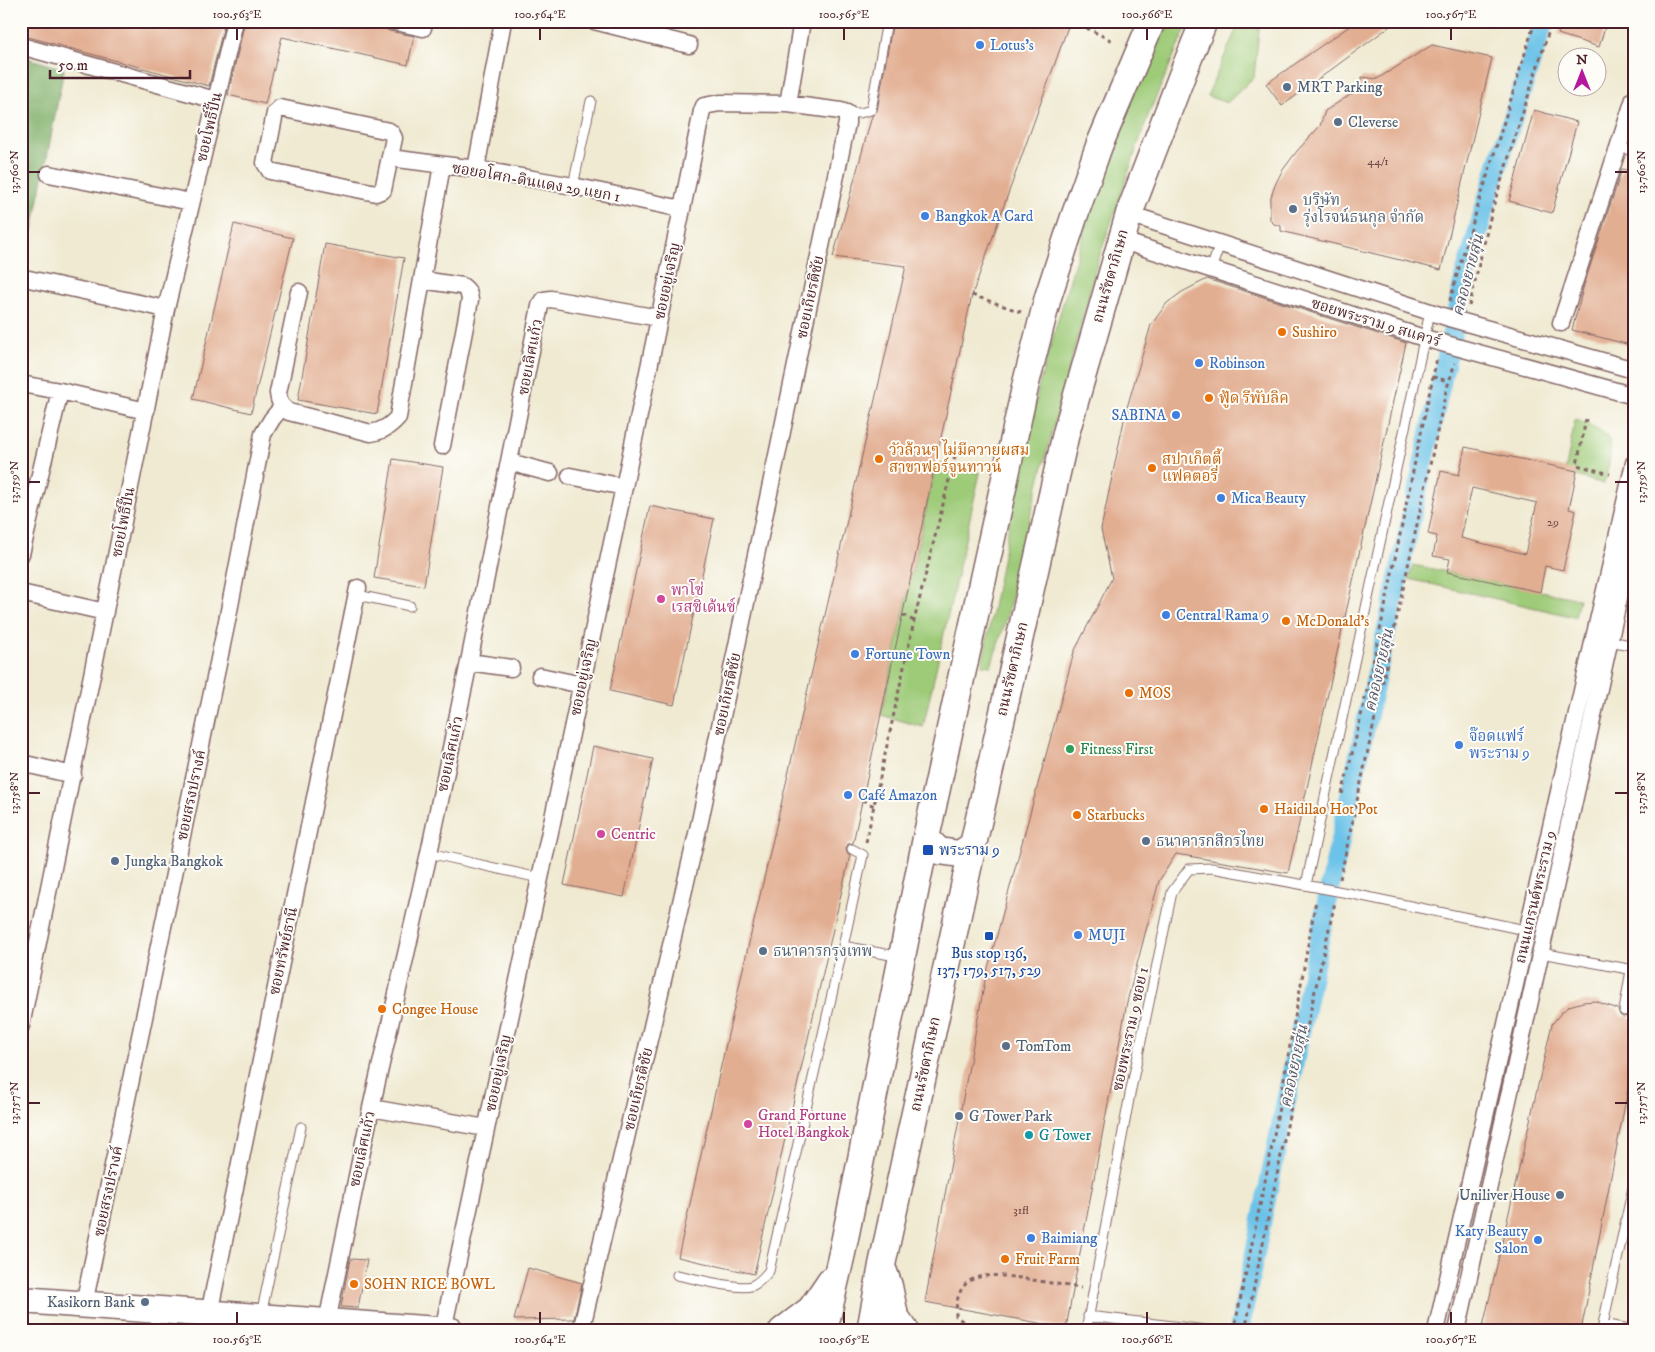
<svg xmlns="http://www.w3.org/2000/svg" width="1655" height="1352" font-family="'IM FELL DW Pica','Noto Serif Thai',serif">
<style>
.green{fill:#9ecb78;stroke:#747552}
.forest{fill:#7eaf68;stroke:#64674a}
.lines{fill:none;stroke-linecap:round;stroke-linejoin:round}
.canal{stroke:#6cc3e9;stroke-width:20}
.building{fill:#e2ae92;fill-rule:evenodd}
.service-casing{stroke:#846665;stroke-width:11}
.minor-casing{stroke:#846665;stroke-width:19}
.primary-casing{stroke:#846665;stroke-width:29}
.path{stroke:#846665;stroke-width:3;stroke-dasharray:4 4;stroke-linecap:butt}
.service{stroke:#fff;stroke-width:9}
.minor{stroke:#fff;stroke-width:16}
.primary{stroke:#fff;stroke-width:26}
.service-bridge-casing{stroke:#846665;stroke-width:11;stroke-linecap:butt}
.service-bridge{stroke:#fff;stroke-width:9}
.ticks{fill:none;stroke:#4a1f2b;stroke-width:2}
.shop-dot{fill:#3f7fe0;stroke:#fdfcf7;stroke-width:2}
.service-dot{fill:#5c6f8a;stroke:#fdfcf7;stroke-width:2}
.food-dot{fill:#e8710a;stroke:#fdfcf7;stroke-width:2}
.hotel-dot{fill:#d1479c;stroke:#fdfcf7;stroke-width:2}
.leisure-dot{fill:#2e9e5b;stroke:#fdfcf7;stroke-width:2}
.transit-dot{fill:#1a4fb4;stroke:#fdfcf7;stroke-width:2}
.culture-dot{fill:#0f9aa8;stroke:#fdfcf7;stroke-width:2}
.labels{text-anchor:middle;stroke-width:4;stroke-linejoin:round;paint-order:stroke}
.number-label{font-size:12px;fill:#704345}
.shop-label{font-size:15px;fill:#366cbe;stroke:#fdfcf7;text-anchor:start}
.service-label{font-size:15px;fill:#4e5e75;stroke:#fdfcf7;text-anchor:start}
.street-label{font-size:15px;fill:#4a1f2b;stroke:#fdfcf7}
.food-label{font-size:15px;fill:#c56008;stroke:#fdfcf7;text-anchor:start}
.hotel-label{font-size:15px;fill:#b23c85;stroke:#fdfcf7;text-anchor:start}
.leisure-label{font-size:15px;fill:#27864d;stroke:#fdfcf7;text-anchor:start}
.transit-label{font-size:15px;fill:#164399;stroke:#fdfcf7;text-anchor:start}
.culture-label{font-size:15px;fill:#0d838f;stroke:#fdfcf7;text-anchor:start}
.water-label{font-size:16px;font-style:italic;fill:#56586e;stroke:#fdfcf7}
.neatline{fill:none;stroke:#4a1f2b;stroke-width:2}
.ticks-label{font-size:12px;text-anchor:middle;fill:#4a1f2b}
</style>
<rect width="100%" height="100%" fill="#fdfcf7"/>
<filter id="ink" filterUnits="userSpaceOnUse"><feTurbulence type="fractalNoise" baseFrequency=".02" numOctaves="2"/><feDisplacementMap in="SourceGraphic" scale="10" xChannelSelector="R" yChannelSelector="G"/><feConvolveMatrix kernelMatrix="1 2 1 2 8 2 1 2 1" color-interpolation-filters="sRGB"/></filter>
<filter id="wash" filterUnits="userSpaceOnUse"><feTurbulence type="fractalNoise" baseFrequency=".0096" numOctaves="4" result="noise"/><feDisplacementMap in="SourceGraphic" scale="20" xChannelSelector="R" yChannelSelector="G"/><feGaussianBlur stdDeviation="1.12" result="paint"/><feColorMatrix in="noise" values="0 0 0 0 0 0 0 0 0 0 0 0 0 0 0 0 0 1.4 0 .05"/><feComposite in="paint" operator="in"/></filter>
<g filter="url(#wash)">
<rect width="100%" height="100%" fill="#f0ead2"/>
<!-- green -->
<path class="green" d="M1166 21H1189L1149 113 1098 260 1035 496 1007 617 991 666 982 665 1010 519 1039 385 1100 177 1146 64Z
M1240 21H1260L1254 77 1227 103 1207 96Z
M1575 420C1620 433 1613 446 1604 484L1565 473Z
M936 463 980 473 923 727 881 715Z
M1413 565 1579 599 1575 617 1409 579Z"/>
<!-- forest -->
<path class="forest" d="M21 56 64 69 28 256 21 254Z"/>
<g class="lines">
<!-- canal -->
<path class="canal" d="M1240 1326 1334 868 1464 279 1490 190 1544 21"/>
</g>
<g id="blocks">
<!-- building -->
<path class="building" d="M21 21H225L209 86 21 35Z
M245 21H363L382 26 389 31 414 36 408 65 282 37 265 104 228 95Z
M893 21H1070L972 295 853 843 848 844 846 849 847 853 850 855 754 1274 678 1257 742 973 906 266 833 257 872 116 877 111Z
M1357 21H1397L1282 106 1266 84Z
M1562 21H1607L1599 47 1558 34Z
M1432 45 1492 58 1441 270 1281 231V226L1274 224 1270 220V200L1275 185 1282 171 1297 151 1320 126 1325 111 1356 91 1362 77 1377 79Z
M1534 110 1577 122 1552 213 1509 201Z
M1622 169 1634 172V346L1572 330 1584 285Z
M234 224 293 238 251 413 193 399Z
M325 244 404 258 377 414 298 400Z
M1207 279 1406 343 1288 873 1176 854 1159 881 1127 1002 1066 1328 925 1302 986 975 1074 652 1112 578 1101 529 1126 411 1151 325 1167 303 1182 292Z
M1465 447 1577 471 1569 509 1576 511 1563 570 1545 566 1540 592 1447 572 1450 559 1433 556 1437 536 1428 534 1441 471 1459 475ZM1472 488 1537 503 1525 554 1461 538Z
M393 459 443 467 424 586 374 578Z
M650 506 714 519 674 705 610 691Z
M593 746 653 759 624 897 564 885Z
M1595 1001 1618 1009 1620 1015 1623 1017 1628 1016 1634 1022V1058L1581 1331H1482L1552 1024 1561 1013 1569 1006 1583 1002Z
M350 1259 367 1260 358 1308 341 1307Z
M528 1268 582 1283 574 1319 514 1320Z"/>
</g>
</g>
<g filter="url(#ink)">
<use href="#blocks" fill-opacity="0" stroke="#846665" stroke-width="1"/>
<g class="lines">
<defs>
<path id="service" d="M847 113H860L871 110 887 21
M1618 147 1634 151
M573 186 591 101
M1211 269 1220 244
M357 595 410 606
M1606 640 1634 646
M852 849 863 855 843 946 901 957
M429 853 539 878
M1306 885 1430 312
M1348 893 1530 931
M1541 953 1634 970
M1624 1011 1631 970
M1634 1183 1603 1324 1634 1330
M677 1275C693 1278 737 1290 751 1286 758 1284 764 1277 769 1271L843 946
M261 1315 301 1127
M1088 1316 1215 1331
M1086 1331 1130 1094 1172 892 1189 869 1212 868 1321 888"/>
<path id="minor" d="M391 21 423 28
M594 21 689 45
M21 46 215 100
M788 104 802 21
M280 108 389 131 392 134 394 138 383 190 376 193 270 171 265 163 275 113Z
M390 158 476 169 573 186 682 209
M476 169 503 21
M49 174 191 202
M1129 214 1449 318 1634 370
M1120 240 1424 338 1634 396
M29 279 166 309
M422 280 462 286C468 290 469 293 470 300L442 446
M299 292 278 393C279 403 282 407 289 412L371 433C383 431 390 426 398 417L442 165
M1561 323 1634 99
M21 384 60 391 146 411
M509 462 550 473
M570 476 624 487
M21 554 60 391
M21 593 105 612
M469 662 511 668
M540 676 582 685
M21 763 73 775
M21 1026 166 309 235 21
M371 1108 486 1128
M84 1304 227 621 263 434 272 419 282 407
M209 1314 358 588
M327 1322 371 1108 429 853 469 662 540 306 544 300 551 299 659 318
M443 1330 624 487 682 209 702 111 704 106 720 103 788 104 841 111 847 113V123L700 821 581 1331
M1436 1331 1634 463
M1457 1331 1634 530"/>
<path id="primary" d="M926 838 939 851 960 854 973 845
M884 1272 889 1286 895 1316 906 1331
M21 1300 451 1331
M782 1331 811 1309 830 1281
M824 1331 842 1253 926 838 1026 383 1048 297 1074 217 1099 146 1152 21
M870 1331 882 1265 973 845 1066 433 1129 214 1184 70 1204 21"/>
</defs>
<!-- service casing -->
<use href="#service" class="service-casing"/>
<!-- minor casing -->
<use href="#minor" class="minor-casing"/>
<!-- primary casing -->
<use href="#primary" class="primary-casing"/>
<!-- path -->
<path class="path" d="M1072 21 1115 42
M972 295 1021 312
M1450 301 1458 271 1535 21
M1469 306 1492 210 1552 21
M1433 377 1448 381
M1586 419 1577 465 1610 474
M903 615 914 621
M1342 794C1379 650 1405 503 1437 358
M863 800 874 806
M866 842 914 621 957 448
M1340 879 1446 391 1455 363
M1009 1331 966 1324 956 1316C955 1267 992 1274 1027 1279 1045 1282 1063 1285 1081 1288
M1237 1331 1235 1325 1270 1157 1316 900
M1245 1331 1312 1004 1335 902"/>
<!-- service -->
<use href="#service" class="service"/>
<!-- minor -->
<use href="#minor" class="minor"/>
<!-- primary -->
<use href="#primary" class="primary"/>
<defs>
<path id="service-bridge" d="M1321 888 1348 893"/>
</defs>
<!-- service-bridge casing -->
<use href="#service-bridge" class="service-bridge-casing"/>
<!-- service-bridge -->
<use href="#service-bridge" class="service-bridge"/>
</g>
</g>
<!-- ticks -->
<path class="ticks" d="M237 28V40M540 28V40M844 28V40M1147 28V40M1451 28V40M28 172H40M1615 172H1628M28 482H40M1615 482H1628M28 793H40M1615 793H1628M28 1103H40M1615 1103H1628M237 1312V1324M540 1312V1324M844 1312V1324M1147 1312V1324M1451 1312V1324"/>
<!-- markers -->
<g class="shop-dot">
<circle cx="980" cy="45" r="5"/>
<circle cx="925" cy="216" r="5"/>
<circle cx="1199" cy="363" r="5"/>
<circle cx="1176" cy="415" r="5"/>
<circle cx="1221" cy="498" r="5"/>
<circle cx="1166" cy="615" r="5"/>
<circle cx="855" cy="654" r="5"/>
<circle cx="1459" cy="745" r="5"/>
<circle cx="848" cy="795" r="5"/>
<circle cx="1078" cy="935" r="5"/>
<circle cx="1031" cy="1238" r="5"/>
<circle cx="1538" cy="1240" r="5"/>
</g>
<g class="service-dot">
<circle cx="1287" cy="87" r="5"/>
<circle cx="1338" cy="122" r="5"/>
<circle cx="1293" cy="209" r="5"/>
<circle cx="1146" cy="841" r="5"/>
<circle cx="115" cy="861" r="5"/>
<circle cx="763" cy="951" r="5"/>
<circle cx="1006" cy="1046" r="5"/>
<circle cx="959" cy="1116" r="5"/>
<circle cx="1560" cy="1195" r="5"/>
<circle cx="145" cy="1302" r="5"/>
</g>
<g class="food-dot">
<circle cx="1282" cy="332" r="5"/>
<circle cx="1209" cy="398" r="5"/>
<circle cx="879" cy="459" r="5"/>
<circle cx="1152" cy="468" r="5"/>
<circle cx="1286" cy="621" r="5"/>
<circle cx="1129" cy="693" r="5"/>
<circle cx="1264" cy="809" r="5"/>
<circle cx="1077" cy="815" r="5"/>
<circle cx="382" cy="1009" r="5"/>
<circle cx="1005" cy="1259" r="5"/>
<circle cx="354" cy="1284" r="5"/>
</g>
<g class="hotel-dot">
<circle cx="661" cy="599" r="5"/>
<circle cx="601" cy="834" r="5"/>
<circle cx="748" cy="1124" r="5"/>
</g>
<circle class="leisure-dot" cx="1070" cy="749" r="5"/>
<g class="transit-dot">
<rect x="922" y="844" width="12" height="12" rx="2.5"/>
<rect x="984" y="931" width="10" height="10" rx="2.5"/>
</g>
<circle class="culture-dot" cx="1029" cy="1135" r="5"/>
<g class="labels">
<!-- number labels -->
<g class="number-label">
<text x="1378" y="165">44/1</text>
<text x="1553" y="526">29</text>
<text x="1021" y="1214">31fl</text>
</g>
<!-- shop labels -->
<g class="shop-label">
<text x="990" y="50">Lotus's</text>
<text x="935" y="221">Bangkok A Card</text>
<text x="1209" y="368">Robinson</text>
<text x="1166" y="420" text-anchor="end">SABINA</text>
<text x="1231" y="503">Mica Beauty</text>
<text x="1176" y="620">Central Rama 9</text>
<text x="865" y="659">Fortune Town</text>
<text x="1469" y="741">จ๊อดแฟร์<tspan x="1469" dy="17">พระราม 9</tspan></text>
<text x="858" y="800">Café Amazon</text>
<text x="1088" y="940">MUJI</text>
<text x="1528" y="1236" text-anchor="end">Katy Beauty<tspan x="1528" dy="17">Salon</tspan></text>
<text x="1041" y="1243">Baimiang</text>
</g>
<!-- service labels -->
<g class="service-label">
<text x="1297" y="92">MRT Parking</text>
<text x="1348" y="127">Cleverse</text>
<text x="1303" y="205">บริษัท<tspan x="1303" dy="17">รุ่งโรจน์ธนกุล จำกัด</tspan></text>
<text x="1156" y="846">ธนาคารกสิกรไทย</text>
<text x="125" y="866">Jungka Bangkok</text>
<text x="773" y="956">ธนาคารกรุงเทพ</text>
<text x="1016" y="1051">TomTom</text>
<text x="969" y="1121">G Tower Park</text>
<text x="1550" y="1200" text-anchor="end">Uniliver House</text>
<text x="135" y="1307" text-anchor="end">Kasikorn Bank</text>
</g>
<!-- street labels -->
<g class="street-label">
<text transform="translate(209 127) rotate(-77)" y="5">ซอยโพธิ์ปั้น</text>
<text transform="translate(536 182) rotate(10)" y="5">ซอยอโศก-ดินแดง 29 แยก 1</text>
<text transform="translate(1110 276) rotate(-74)" y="5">ถนนรัชดาภิเษก</text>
<text transform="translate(667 281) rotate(-78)" y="5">ซอยอยู่เจริญ</text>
<text transform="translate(810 297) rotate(-78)" y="5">ซอยเกียรติชัย</text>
<text transform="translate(1376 322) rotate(17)" y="5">ซอยพระราม 9 สแควร์</text>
<text transform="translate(530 357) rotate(-79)" y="5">ซอยเลิศแก้ว</text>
<text transform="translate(123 522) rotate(-79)" y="5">ซอยโพธิ์ปั้น</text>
<text transform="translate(1012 669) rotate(-77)" y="5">ถนนรัชดาภิเษก</text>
<text transform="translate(583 677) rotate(-78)" y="5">ซอยอยู่เจริญ</text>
<text transform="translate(727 694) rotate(-78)" y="5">ซอยเกียรติชัย</text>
<text transform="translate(450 754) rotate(-78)" y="5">ซอยเลิศแก้ว</text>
<text transform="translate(191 795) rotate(-78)" y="5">ซอยสรงปรางค์</text>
<text transform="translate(1535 897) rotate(-77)" y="5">ถนนแกรนด์พระราม 9</text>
<text transform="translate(283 951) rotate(-78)" y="5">ซอยทรัพย์ธานี</text>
<text transform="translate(1130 1029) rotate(-78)" y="5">ซอยพระราม 9 ซอย 1</text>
<text transform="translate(925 1064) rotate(-78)" y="5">ถนนรัชดาภิเษก</text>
<text transform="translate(498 1073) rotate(-78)" y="5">ซอยอยู่เจริญ</text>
<text transform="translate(638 1089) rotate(-77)" y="5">ซอยเกียรติชัย</text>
<text transform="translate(362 1149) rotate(-78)" y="5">ซอยเลิศแก้ว</text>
<text transform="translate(108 1191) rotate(-78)" y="5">ซอยสรงปรางค์</text>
</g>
<!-- food labels -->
<g class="food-label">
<text x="1292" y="337">Sushiro</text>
<text x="1219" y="403">ฟู้ด รีพับลิค</text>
<text x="889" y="455">วัวล้วนๆ ไม่มีควายผสม<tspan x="889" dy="17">สาขาฟอร์จูนทาวน์</tspan></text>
<text x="1162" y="464">สปาเก็ตตี้<tspan x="1162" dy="17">แฟคตอรี่</tspan></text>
<text x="1296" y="626">McDonald's</text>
<text x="1139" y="698">MOS</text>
<text x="1274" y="814">Haidilao Hot Pot</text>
<text x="1087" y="820">Starbucks</text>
<text x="392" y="1014">Congee House</text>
<text x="1015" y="1264">Fruit Farm</text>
<text x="364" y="1289">SOHN RICE BOWL</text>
</g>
<!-- hotel labels -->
<g class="hotel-label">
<text x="671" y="595">พาโซ่<tspan x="671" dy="17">เรสซิเด้นซ์</tspan></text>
<text x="611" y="839">Centric</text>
<text x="758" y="1120">Grand Fortune<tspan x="758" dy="17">Hotel Bangkok</tspan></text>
</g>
<!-- leisure labels -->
<g class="leisure-label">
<text x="1080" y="754">Fitness First</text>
</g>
<!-- transit labels -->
<g class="transit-label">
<text x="939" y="855">พระราม 9</text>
<text x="989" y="958" text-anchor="middle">Bus stop 136,<tspan x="989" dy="17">137, 179, 517, 529</tspan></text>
</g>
<!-- culture labels -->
<g class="culture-label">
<text x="1039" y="1140">G Tower</text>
</g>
<!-- water labels -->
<g class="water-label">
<text transform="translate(1467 275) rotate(-75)" y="6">คลองยายสุ่น</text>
<text transform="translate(1378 670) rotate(-77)" y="6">คลองยายสุ่น</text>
<text transform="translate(1293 1066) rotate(-78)" y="6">คลองยายสุ่น</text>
</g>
</g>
<!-- margin -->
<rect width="1655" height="1352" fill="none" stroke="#fdfcf7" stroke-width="55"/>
<!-- north arrow -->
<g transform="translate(1582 72)"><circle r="24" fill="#fdfcf7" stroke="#b5a4a5"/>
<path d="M0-4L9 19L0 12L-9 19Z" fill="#b5179e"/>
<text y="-8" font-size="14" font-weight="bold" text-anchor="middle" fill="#4a1f2b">N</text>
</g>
<!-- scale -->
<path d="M50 70v8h140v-8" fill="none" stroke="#4a1f2b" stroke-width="2.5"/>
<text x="58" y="70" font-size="15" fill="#4a1f2b" stroke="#fdfcf7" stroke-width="4" paint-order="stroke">50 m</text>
<rect x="28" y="28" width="1600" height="1296" class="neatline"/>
<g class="ticks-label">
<text x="237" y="18">100.563°E</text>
<text x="540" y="18">100.564°E</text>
<text x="844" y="18">100.565°E</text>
<text x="1147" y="18">100.566°E</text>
<text x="1451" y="18">100.567°E</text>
<text transform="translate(14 172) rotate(-90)" y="4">13.760°N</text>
<text transform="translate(1641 172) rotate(-90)" y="4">13.760°N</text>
<text transform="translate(14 482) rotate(-90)" y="4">13.759°N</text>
<text transform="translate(1641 482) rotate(-90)" y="4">13.759°N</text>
<text transform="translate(14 793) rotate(-90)" y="4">13.758°N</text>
<text transform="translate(1641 793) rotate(-90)" y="4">13.758°N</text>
<text transform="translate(14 1103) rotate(-90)" y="4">13.757°N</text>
<text transform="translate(1641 1103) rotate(-90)" y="4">13.757°N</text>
<text x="237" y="1343">100.563°E</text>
<text x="540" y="1343">100.564°E</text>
<text x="844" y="1343">100.565°E</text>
<text x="1147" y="1343">100.566°E</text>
<text x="1451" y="1343">100.567°E</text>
</g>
</svg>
